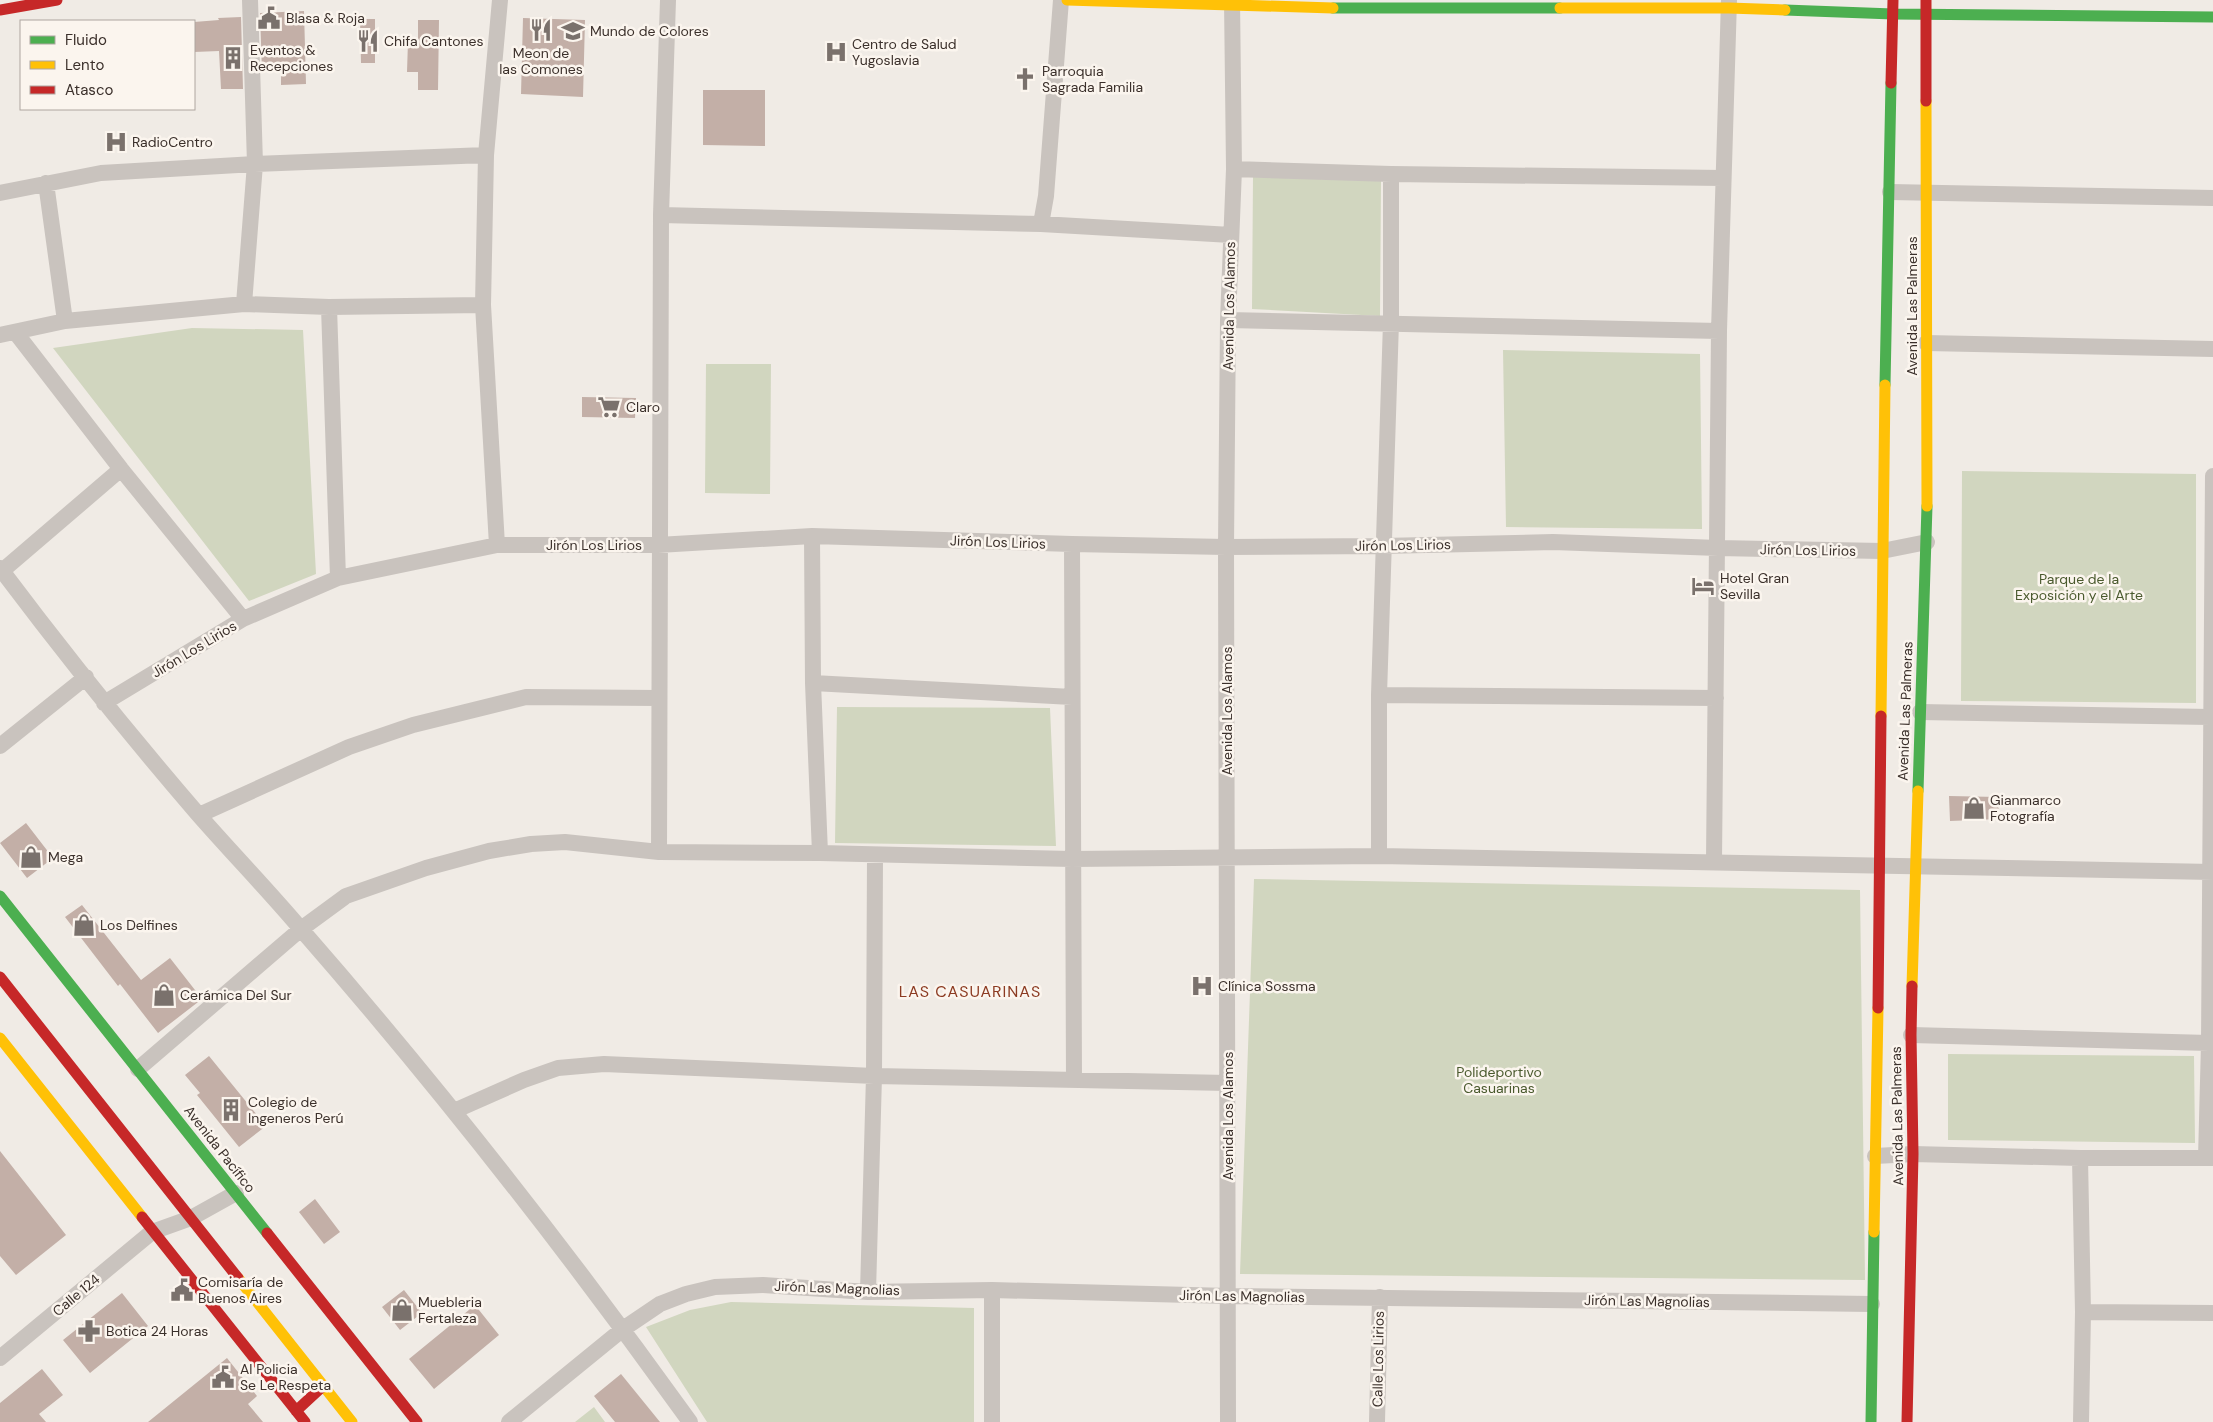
<svg xmlns="http://www.w3.org/2000/svg" width="2213" height="1422" font-family="'DM Sans',sans-serif">
<style>
.green{fill:#d1d6bf}
.building{fill:#c3afa7}
.lines{fill:none;stroke-linecap:round;stroke-linejoin:round}
.street{stroke:#c9c3be;stroke-width:16}
.fast{stroke:#4caf50;stroke-width:11}
.slow{stroke:#ffc107;stroke-width:11}
.jam{stroke:#c62828;stroke-width:11}
.labels{text-anchor:middle;stroke-width:5;stroke-linejoin:round;paint-order:stroke}
.poi-label{font-size:14px;fill:#3b302b;stroke:#fbf5ee;text-anchor:start}
.street-label{font-size:14px;fill:#3b302b;stroke:#fbf5ee}
.park-label{font-size:14px;fill:#4a5a2e;stroke:#fbf5ee}
.quarter-label{font-size:16px;letter-spacing:1px;fill:#8c3b22;stroke:#fbf5ee}
</style>
<rect width="100%" height="100%" fill="#f0ebe5"/>
<!-- green -->
<path class="green" d="M1253 177 1381 181 1380 316 1252 309Z
M192 328 303 330 316 574 249 601 53 348Z
M1503 350 1700 354 1702 529 1506 527Z
M706 364H771L770 494 705 493Z
M1962 471 2196 474V703L1961 701Z
M837 707 1050 708 1056 846 835 843Z
M1254 879 1860 890 1865 1280 1240 1274Z
M1948 1054 2194 1056 2195 1143 1948 1140Z
M731 1302 974 1308V1422H707L646 1327 690 1310Z
M594 1407 605 1422H575Z"/>
<!-- building -->
<path class="building" d="M304 11 306 84 281 85V72H262L260 13Z
M241 17 243 89H221L219 51 194 52V22L219 20 218 18Z
M523 18 585 20 583 97 521 94Z
M360 19H375V63H361Z
M418 20H439L438 90H418V72H407L408 41H418Z
M703 90H765V146L703 145Z
M582 397 636 398 635 418 582 417Z
M1949 796 1998 797 1999 819 1950 821Z
M26 823 53 858 27 878 0 843Z
M82 905 141 980 170 958 202 999 158 1033 120 984 118 986 65 917Z
M209 1056 266 1126 239 1147 197 1095 200 1093 185 1075Z
M0 1151 66 1235 16 1275 0 1256Z
M315 1199 340 1232 324 1244 299 1212Z
M404 1290 422 1313 400 1330 382 1307Z
M122 1293 148 1326 90 1373 63 1340Z
M475 1305 499 1335 434 1389 409 1359Z
M227 1358 257 1396 248 1404 263 1422H148Z
M42 1369 63 1395 39 1414 46 1422H0V1403Z
M621 1374 660 1422H615L594 1396Z"/>
<g class="lines">
<!-- street -->
<path class="street" d="M1234 169 1391 174 1723 178
M46 183 65 321
M1890 192 2213 198
M0 193 101 173 255 164 486 155
M661 215 1041 224 1046 196 1061 0
M1041 224 1231 235
M244 304 255 164 250 0
M329 307 338 578
M1228 320 1719 331
M16 333 121 469 243 619
M0 335 65 321 244 304 329 307 483 305
M1926 343 2213 349
M812 536 813 683 820 853
M1072 544 1074 1080
M497 545 483 305 486 155 500 0
M0 568C63 652 129 734 197 813 231 852 267 889 300 928 438 1086 568 1252 690 1422
M2 571 121 469
M813 683 1072 697
M1379 695 1716 698
M104 703 243 619 338 578 497 545H658L812 536 1072 544 1226 547 1382 546 1553 542 1718 548 1882 551 1927 542
M1920 712 2210 717
M0 746 86 677
M199 815 349 747 413 725 526 697 658 698
M659 852 661 215 668 0
M1379 856V695L1391 322V174
M1714 861 1719 331 1729 0
M1911 1035 2209 1043
M138 1069 301 929 346 896 426 868 489 851 531 844 565 842 659 852 820 853 1072 859 1379 856 2213 872
M454 1111 524 1080 558 1068 604 1064 874 1076 1228 1083
M1875 1156 1913 1154 2080 1158H2213
M2080 1158 2083 1312 2081 1422
M2206 1158 2209 1043 2213 476
M992 1290V1422
M868 1292 874 1076 875 856
M2083 1312 2213 1313
M0 1358 152 1232 191 1218 236 1193
M509 1422 623 1329 660 1304 686 1294 715 1287 763 1285 868 1292 992 1290 1229 1296 1872 1304
M1228 1422 1226 547 1228 320 1234 169 1232 0
M1377 1422 1380 1297"/>
<!-- fast -->
<path class="fast" d="M1333 8H1560
M1785 10 1893 14 2213 17
M1885 385 1891 83
M1918 791 1927 506
M0 896 267 1233
M1871 1422 1874 1232"/>
<!-- slow -->
<path class="slow" d="M1067 0 1333 8
M1560 8H1729L1785 10
M1926 101 1927 506
M1881 716 1885 385
M1912 986 1918 791
M0 1038 142 1217
M1874 1232 1878 1008
M238 1278 352 1422"/>
<!-- jam -->
<path class="jam" d="M1926 0V101
M0 10 57 0
M1891 83 1893 0
M0 977 238 1278
M1878 1008 1881 716
M142 1217 305 1422
M267 1233 417 1422
M296 1411 323 1386
M1907 1422 1913 1154 1911 1035 1912 986"/>
</g>
<!-- icons -->
<defs>
<symbol id="civic-bare" viewBox="-9 -9 18 18"><path d="M-.6-6.5H3V-4.5H.6V-3L4-1V1h2V6H-6V1h2V-1L-.6-3ZM-1.2 2.5V6h2.4V2.5Z" fill="#7a716c" stroke="#fbf5ee" stroke-width="2.5" paint-order="stroke"/></symbol>
<symbol id="restaurant-bare" viewBox="-9 -9 18 18"><path d="M-5-6h1v4h1v-4h1v4h1v-4h1v5L-1.5 .5V6h-2V.5L-5-1ZM5-6V6H3V1.5H1.5Q1.5-4 5-6Z" fill="#7a716c" stroke="#fbf5ee" stroke-width="2.5" paint-order="stroke"/></symbol>
<symbol id="school-bare" viewBox="-9 -9 18 18"><path d="M0-5L7-2L0 1L-7-2ZM-4 1L0 2.5L4 1V4Q0 6-4 4Z" fill="#7a716c" stroke="#fbf5ee" stroke-width="2.5" paint-order="stroke"/></symbol>
<symbol id="hospital-bare" viewBox="-9 -9 18 18"><path d="M-5-5h3v3.5h4V-5h3V5h-3V1.5h-4V5h-3Z" fill="#7a716c" stroke="#fbf5ee" stroke-width="2.5" paint-order="stroke"/></symbol>
<symbol id="building-bare" viewBox="-9 -9 18 18"><path d="M-4-6H4V6H1V3H-1V6H-4ZM-2.5-4.3h1.7v1.8h-1.7ZM.8-4.3h1.7v1.8H.8ZM-2.5-1h1.7V.8h-1.7ZM.8-1h1.7V.8H.8Z" fill="#7a716c" stroke="#fbf5ee" stroke-width="2.5" paint-order="stroke"/></symbol>
<symbol id="church-bare" viewBox="-9 -9 18 18"><path d="M-1.2-6h2.4v3.5h3.3v2.4h-3.3V6h-2.4V-.1h-3.3v-2.4h3.3Z" fill="#7a716c" stroke="#fbf5ee" stroke-width="2.5" paint-order="stroke"/></symbol>
<symbol id="supermarket-bare" viewBox="-9 -9 18 18"><path d="M-6-5.5h2.5l.6 2H6L4.5 2H-2.5L-4.4-4H-6ZM-1.5 3.2a1.3 1.3 0 1 0 .1 0ZM3 3.2a1.3 1.3 0 1 0 .1 0Z" fill="#7a716c" stroke="#fbf5ee" stroke-width="2.5" paint-order="stroke"/></symbol>
<symbol id="hotel-bare" viewBox="-9 -9 18 18"><path d="M-6-4.5h1.5V1H6V5H4.5V3h-9V5H-6ZM-4 0a1.8 1.8 0 1 1 3.6 0ZM.5 0V-2.5h3Q6-2.5 6 0Z" fill="#7a716c" stroke="#fbf5ee" stroke-width="2.5" paint-order="stroke"/></symbol>
<symbol id="shop-bare" viewBox="-9 -9 18 18"><path d="M-5-2.5h2.3a2.7 3.5 0 0 1 5.4 0H5L5.5 6h-11ZM-1.5-2.5h3a1.5 2.3 0 0 0-3 0Z" fill="#7a716c" stroke="#fbf5ee" stroke-width="2.5" paint-order="stroke"/></symbol>
<symbol id="pharmacy-bare" viewBox="-9 -9 18 18"><path d="M-2-6h4v4h4v4h-4v4h-4v-4h-4v-4h4Z" fill="#7a716c" stroke="#fbf5ee" stroke-width="2.5" paint-order="stroke"/></symbol>
</defs>
<g fill-rule="evenodd">
<use href="#civic-bare" x="253" y="2" width="32" height="32"/>
<use href="#restaurant-bare" x="525" y="14" width="32" height="32"/>
<use href="#school-bare" x="557" y="15" width="32" height="32"/>
<use href="#restaurant-bare" x="352" y="25" width="32" height="32"/>
<use href="#hospital-bare" x="820" y="36" width="32" height="32"/>
<use href="#building-bare" x="217" y="42" width="32" height="32"/>
<use href="#church-bare" x="1009" y="63" width="32" height="32"/>
<use href="#hospital-bare" x="100" y="126" width="32" height="32"/>
<use href="#supermarket-bare" x="593" y="391" width="32" height="32"/>
<use href="#hotel-bare" x="1687" y="570" width="32" height="32"/>
<use href="#shop-bare" x="1958" y="792" width="32" height="32"/>
<use href="#shop-bare" x="15" y="841" width="32" height="32"/>
<use href="#shop-bare" x="68" y="909" width="32" height="32"/>
<use href="#hospital-bare" x="1186" y="970" width="32" height="32"/>
<use href="#shop-bare" x="148" y="979" width="32" height="32"/>
<use href="#building-bare" x="215" y="1094" width="32" height="32"/>
<use href="#civic-bare" x="166" y="1274" width="32" height="32"/>
<use href="#shop-bare" x="386" y="1294" width="32" height="32"/>
<use href="#pharmacy-bare" x="73" y="1315" width="32" height="32"/>
<use href="#civic-bare" x="207" y="1361" width="32" height="32"/>
</g>
<g class="labels">
<!-- poi labels -->
<g class="poi-label">
<text x="286" y="23">Blasa &amp; Roja</text>
<text x="590" y="36">Mundo de Colores</text>
<text x="384" y="46">Chifa Cantones</text>
<text x="852" y="49">Centro de Salud<tspan x="852" dy="16">Yugoslavia</tspan></text>
<text x="250" y="55">Eventos &amp;<tspan x="250" dy="16">Recepciones</tspan></text>
<text x="541" y="58" text-anchor="middle">Meon de<tspan x="541" dy="16">las Comones</tspan></text>
<text x="1042" y="76">Parroquia<tspan x="1042" dy="16">Sagrada Familia</tspan></text>
<text x="132" y="147">RadioCentro</text>
<text x="626" y="412">Claro</text>
<text x="1720" y="583">Hotel Gran<tspan x="1720" dy="16">Sevilla</tspan></text>
<text x="1990" y="805">Gianmarco<tspan x="1990" dy="16">Fotografía</tspan></text>
<text x="48" y="862">Mega</text>
<text x="100" y="930">Los Delfines</text>
<text x="1218" y="991">Clínica Sossma</text>
<text x="180" y="1000">Cerámica Del Sur</text>
<text x="248" y="1107">Colegio de<tspan x="248" dy="16">Ingeneros Perú</tspan></text>
<text x="198" y="1287">Comisaría de<tspan x="198" dy="16">Buenos Aires</tspan></text>
<text x="418" y="1307">Muebleria<tspan x="418" dy="16">Fertaleza</tspan></text>
<text x="106" y="1336">Botica 24 Horas</text>
<text x="240" y="1374">Al Policia<tspan x="240" dy="16">Se Le Respeta</tspan></text>
</g>
<!-- street labels -->
<g class="street-label">
<text transform="translate(1229 306) rotate(-89)" y="5">Avenida Los Alamos</text>
<text transform="translate(1912 306) rotate(-90)" y="5">Avenida Las Palmeras</text>
<text transform="translate(998 542) rotate(2)" y="5">Jirón Los Lirios</text>
<text x="594" y="550">Jirón Los Lirios</text>
<text transform="translate(1403 545) rotate(-1)" y="5">Jirón Los Lirios</text>
<text transform="translate(1808 550) rotate(1)" y="5">Jirón Los Lirios</text>
<text transform="translate(194 649) rotate(-31)" y="5">Jirón Los Lirios</text>
<text transform="translate(1227 711) rotate(-90)" y="5">Avenida Los Alamos</text>
<text transform="translate(1905 711) rotate(-88)" y="5">Avenida Las Palmeras</text>
<text transform="translate(1228 1116) rotate(-90)" y="5">Avenida Los Alamos</text>
<text transform="translate(1897 1116) rotate(-91)" y="5">Avenida Las Palmeras</text>
<text transform="translate(220 1149) rotate(52)" y="5">Avenida Pacífico</text>
<text transform="translate(837 1288) rotate(2)" y="5">Jirón Las Magnolias</text>
<text transform="translate(76 1295) rotate(-40)" y="5">Calle 124</text>
<text transform="translate(1242 1296) rotate(1)" y="5">Jirón Las Magnolias</text>
<text transform="translate(1647 1301) rotate(1)" y="5">Jirón Las Magnolias</text>
<text transform="translate(1378 1359) rotate(-89)" y="5">Calle Los Lirios</text>
</g>
<!-- park labels -->
<g class="park-label">
<text x="2079" y="584">Parque de la<tspan x="2079" dy="16">Exposición y el Arte</tspan></text>
<text x="1499" y="1077">Polideportivo<tspan x="1499" dy="16">Casuarinas</tspan></text>
</g>
<!-- quarter labels -->
<g class="quarter-label">
<text x="970" y="997">LAS CASUARINAS</text>
</g>
</g>
<!-- legend -->
<rect x="20" y="20" width="175" height="90" fill="#fbf5ee" stroke="#aea6a0"/>
<rect x="30" y="36" width="25" height="8" fill="#4caf50" stroke="#aea6a0"/>
<text x="65" y="45" font-size="15" fill="#3b302b">Fluido</text>
<rect x="30" y="61" width="25" height="8" fill="#ffc107" stroke="#aea6a0"/>
<text x="65" y="70" font-size="15" fill="#3b302b">Lento</text>
<rect x="30" y="86" width="25" height="8" fill="#c62828" stroke="#aea6a0"/>
<text x="65" y="95" font-size="15" fill="#3b302b">Atasco</text>
</svg>
